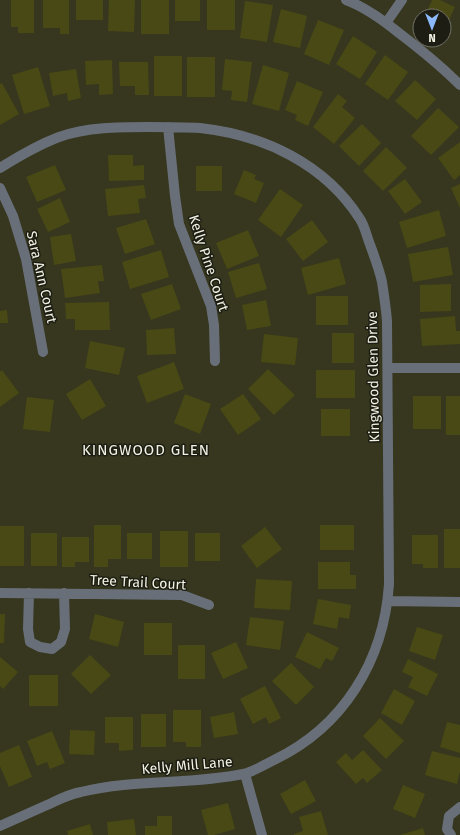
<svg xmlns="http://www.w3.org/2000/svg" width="460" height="835" font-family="'Fira Sans',sans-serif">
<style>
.building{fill:#494915}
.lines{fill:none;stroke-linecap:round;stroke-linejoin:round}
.minor{stroke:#696f79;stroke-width:10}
.labels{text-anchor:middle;stroke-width:3;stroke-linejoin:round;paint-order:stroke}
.street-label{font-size:14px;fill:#f1f2e3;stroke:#1d1d13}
.neighbourhood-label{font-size:15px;letter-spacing:1px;fill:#f1f2e3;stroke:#1d1d13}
</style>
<rect width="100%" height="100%" fill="#36371e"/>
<!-- building -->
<path class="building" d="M11 0H34V33H18V27H11Z
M43 0H69V34H60V28H43Z
M76 0H103V20H76Z
M109 0H135L134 32 108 31Z
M141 0H169V34H141Z
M175 0H200V21H175Z
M207 0H235V30H207Z
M432 0H440L455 7 444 31V16H425Z
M245 1 273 5 267 42 240 38Z
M281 9 307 16 300 48 273 42Z
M318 20 344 30 329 65 304 54Z
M353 36 377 52 360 79 336 64Z
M385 55 408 72 388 100 365 84Z
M154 56H182V96H154Z
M187 57H215V97H187Z
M225 59 252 62 247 102 231 100 232 91 222 90Z
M112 60 113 94 99 95V84L86 85 85 61Z
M119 62H148L149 95H135V86H120Z
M263 65 289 73 279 111 252 104Z
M38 67 50 106 24 114 12 75Z
M76 69 81 98 68 101 67 93 53 96 49 73Z
M415 80 436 99 417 120 395 101Z
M297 81 323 92 308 126 295 120 297 115 285 110Z
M2 83 19 114 0 125V84Z
M338 94 347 101 342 107 355 118 334 144 313 127Z
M438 108 459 127 431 155 411 136Z
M362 124 381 143 359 166 339 146Z
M460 142V175L454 180 438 158Z
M386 147 407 168 383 191 363 171Z
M108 155H133V166L144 165V180L109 181Z
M55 165 66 190 37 202 26 177Z
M196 166H222V191H196Z
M244 170 256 175 254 179 264 183 256 203 234 194Z
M405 179 422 202 405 214 388 191Z
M460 184V208L451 188Z
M144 185 146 198 138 199 140 213 108 216 105 189Z
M280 189 303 205 281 237 258 220Z
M60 198 70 222 48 232 37 209Z
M439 210 446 236 407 248 399 222Z
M146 219 155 244 125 254 116 228Z
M312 220 328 242 303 261 286 239Z
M248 230 259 256 227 269 216 243Z
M71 234 76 261 54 265 50 237Z
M448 247 453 275 413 282 408 254Z
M161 250 169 277 130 289 122 262Z
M339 258 346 284 308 295 301 268Z
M259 263 267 289 236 298 228 272Z
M102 265 104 281H98L100 293 65 298 61 269Z
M172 284 181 309 151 320 141 294Z
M451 284V311L420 312V285Z
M316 296H348V325H316Z
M266 300 271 326 247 330 242 305Z
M109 302 110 330H75V319H66L65 303Z
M7 310 8 323H0V311Z
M455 316 456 331H460V344L422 346 420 319Z
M174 328 176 354 147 355 146 330Z
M332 333H354V363H332Z
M264 334 298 338 295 365 261 362Z
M90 341 125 348 119 375 85 368Z
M174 362 184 389 147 403 137 376Z
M268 369 295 395 274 415 248 389Z
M2 370 19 393 0 407V372Z
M316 370H355V398H316Z
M90 379 106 406 82 420 66 394Z
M185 394 211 404 200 434 174 423Z
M243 394 261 419 238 435 220 409Z
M413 396H441V429H413Z
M446 396H460V435H446Z
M27 397 54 400 50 432 23 429Z
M321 409H350V436H321Z
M94 525H121V559H108V567H94Z
M320 525H354V550H320Z
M0 526H24V566H0Z
M265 527 282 549 257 568 241 546Z
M444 529H460V568H444Z
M160 531H188V567H160Z
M31 533H57V566H31Z
M127 533H152V559H127Z
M195 533H220V561H195Z
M412 535H438V568H423V564H412Z
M62 537H89V562H75V567H62Z
M318 562H350V575H356V589H318Z
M256 579 292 581 290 610 254 608Z
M318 599 351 605 349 619 339 617 337 629 313 624Z
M0 614H5L4 643H0Z
M95 614 124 622 118 647 89 639Z
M250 617 284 621 280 650 246 645Z
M144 623H172V655H144Z
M417 627 443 635 435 660 409 651Z
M307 632 339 648 332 661 326 658 320 669 295 657Z
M236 642 248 668 223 679 211 653Z
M178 645H205V679H178Z
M90 655 111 675 91 694 71 674Z
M0 657 18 672 3 689 0 686Z
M408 659 438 674 427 696 408 687 413 677 402 672Z
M291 663 314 687 296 705 272 681Z
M29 675H58V706H29Z
M265 686 281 718 269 724 266 717 253 724 240 699Z
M394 689 415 701 402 725 381 713Z
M173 710H201V747H186V742H173Z
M234 712 238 734 214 738 210 717Z
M141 714H166V747H141Z
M105 717H133V750L119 751V743H105Z
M380 718 404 741 386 759 363 736Z
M447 722 460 725V753L440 747Z
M70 730 95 731 94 755 69 754Z
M52 731 65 763 50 769 47 762 37 766 27 741Z
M19 745 32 777 9 787 0 766V753Z
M363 750 382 770 367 783 363 778 356 784 336 762 346 753 352 760Z
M432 751 460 758V772L457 784 425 775Z
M305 780 316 801 291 814 280 794Z
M403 785 425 794 415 818 393 809Z
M228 803 235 829 214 835H208L201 810Z
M321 811 328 835H294V834L303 831 299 817Z
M157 816H172V835H145V826H157Z
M134 819 136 835H108L107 822Z
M90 824 93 835H68L67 831Z
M423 828 425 835H400Z"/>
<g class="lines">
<!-- minor -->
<path class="minor" d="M346 0C365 7 383 20 399 33 420 49 441 66 460 85
M386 23 402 0
M168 127 175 196 179 224 211 306 214 325 215 361
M0 168C19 156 38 145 59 137 87 127 119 127 149 127 166 127 183 127 200 128 264 135 325 164 360 219 364 225 366 233 368 239 373 253 379 268 382 282 384 295 386 308 387 321L389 584C384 661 343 727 274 760 264 765 253 772 243 774 190 785 134 779 81 792 69 794 58 800 47 805 31 812 16 819 0 826
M0 188 13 216 26 259 43 352
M388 368H460
M0 593 182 595 209 605
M29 593 28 629 30 642 40 647 52 649 61 642 65 629 64 593
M388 601 460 602
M245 774 262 835
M451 835 447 829 449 816 460 807"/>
</g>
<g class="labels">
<!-- street labels -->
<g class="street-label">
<text transform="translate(209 263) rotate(72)" y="5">Kelly Pine Court</text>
<text transform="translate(42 277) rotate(77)" y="5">Sara Ann Court</text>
<text transform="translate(373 377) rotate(-91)" y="5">Kingwood Glen Drive</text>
<text transform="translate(138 582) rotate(3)" y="5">Tree Trail Court</text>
<text transform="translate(187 765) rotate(-5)" y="5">Kelly Mill Lane</text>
</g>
<!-- neighbourhood labels -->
<g class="neighbourhood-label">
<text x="146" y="455">KINGWOOD GLEN</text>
</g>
</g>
<!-- north arrow -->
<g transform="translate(432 28) rotate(180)"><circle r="19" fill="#1d1d13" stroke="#727266"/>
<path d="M0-3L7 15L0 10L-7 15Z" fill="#8bb9fc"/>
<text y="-6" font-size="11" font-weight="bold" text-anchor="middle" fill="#f1f2e3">N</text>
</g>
</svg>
